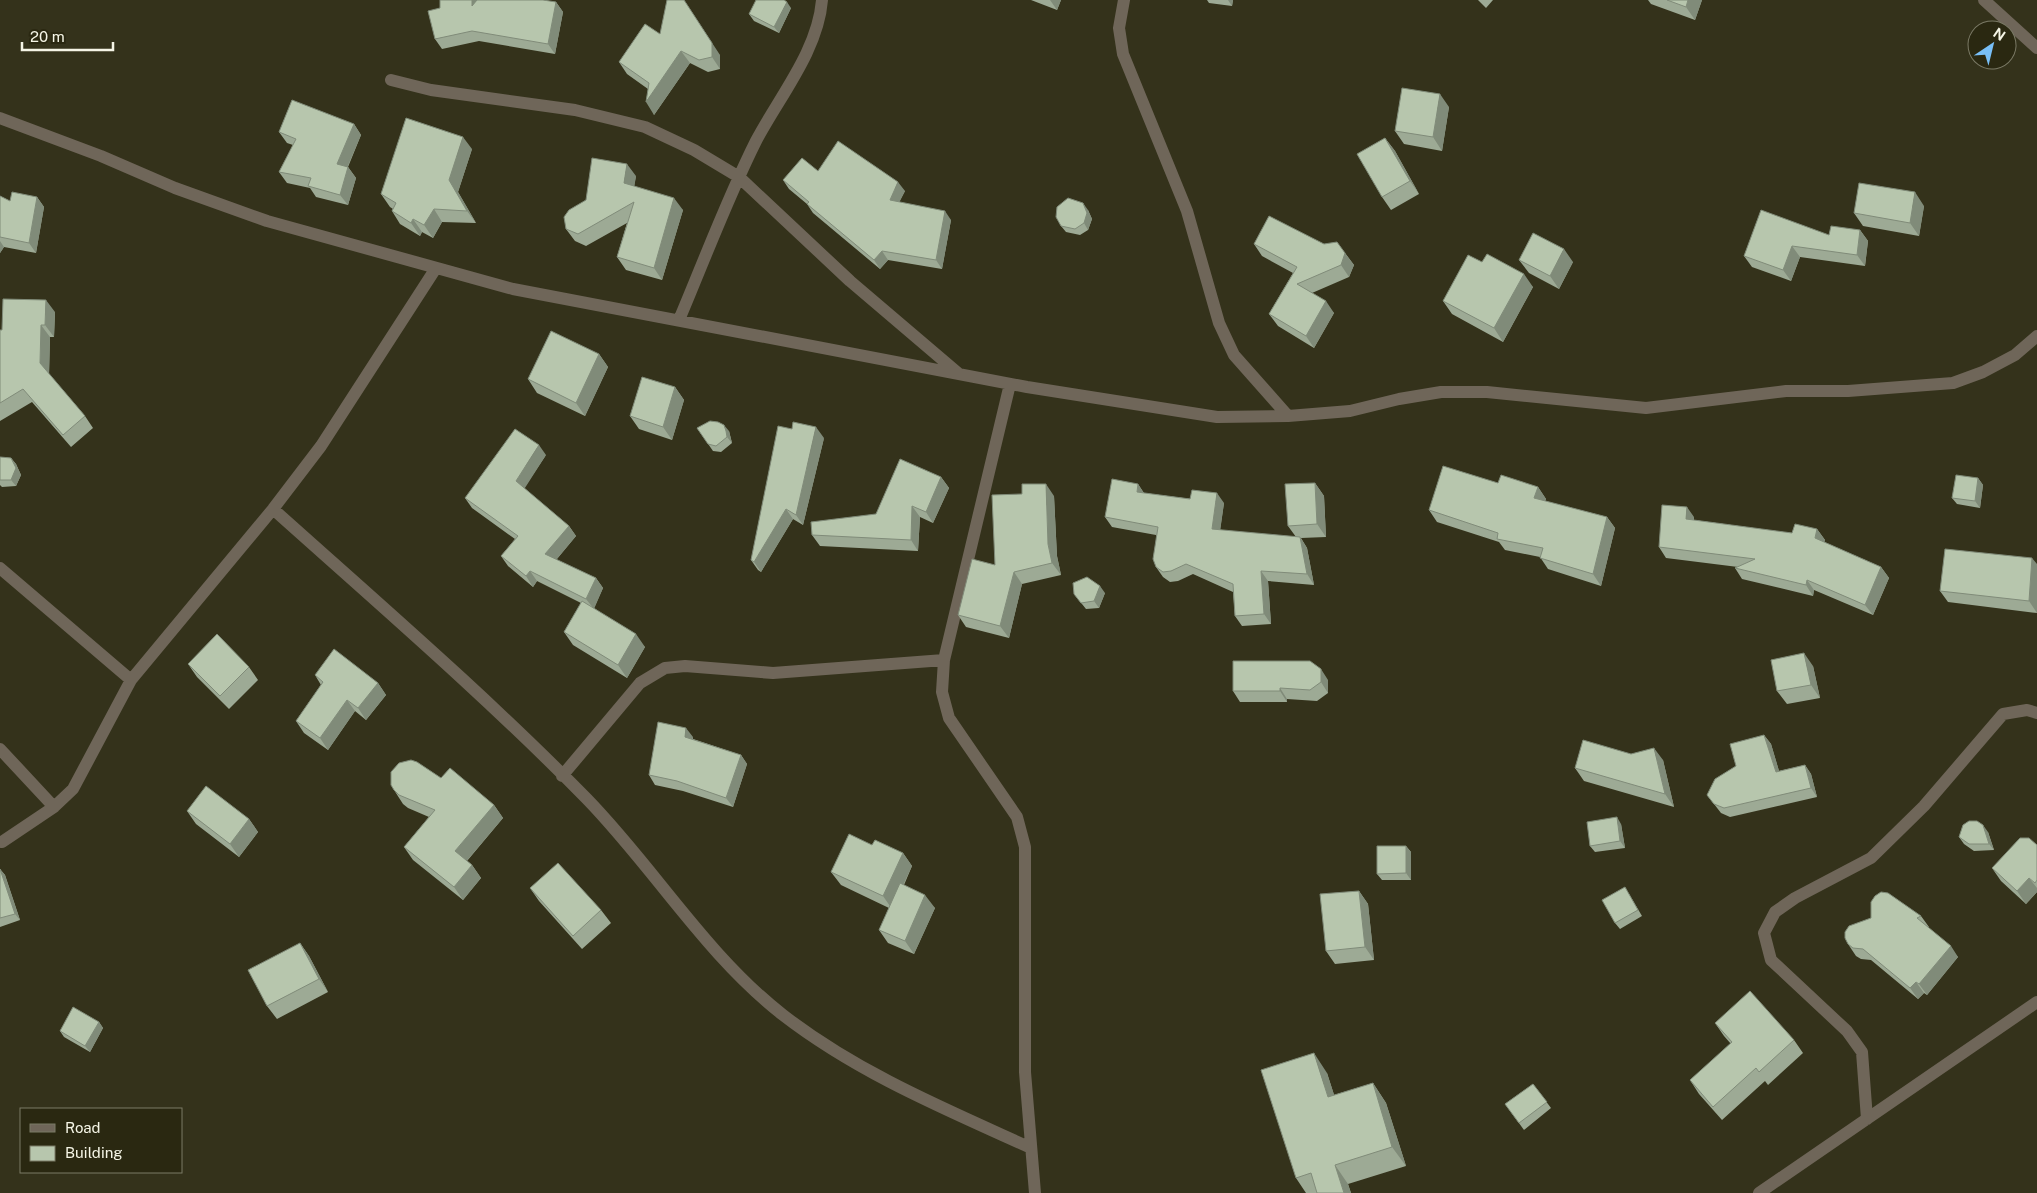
<svg xmlns="http://www.w3.org/2000/svg" width="2037" height="1193" font-family="'Public Sans',sans-serif">
<style>
.lines{fill:none;stroke-linecap:round;stroke-linejoin:round}
.minor{stroke:#6f6659;stroke-width:12}
.wall{fill:#9daa95}
.shaded-wall{fill:#808b79}
.building{fill:#b7c6ad;stroke:#808b79}
</style>
<rect width="100%" height="100%" fill="#34321b"/>
<g class="lines">
<!-- minor -->
<path class="minor" d="M1124 0 1119 28 1123 54 1187 211 1219 323 1234 355 1288 416
M1984 0 2037 48
M391 80 431 90 575 110 645 127 694 150 739 177 850 281 958 373
M0 118 101 156 175 188 267 221 513 289 1027 387 1217 417 1288 416 1350 411 1399 399 1441 392H1487L1646 408 1786 391H1848L1953 383 1983 372 2015 355 2037 336
M679 320C704 261 727 199 756 141 779 97 818 51 822 0
M1010 384 944 660 942 692 949 718 1017 817 1025 847V1072L1035 1193
M273 509C379 604 487 697 587 799 655 869 706 955 783 1015 858 1073 945 1109 1031 1148
M0 568 131 680
M0 749 54 807
M562 776 640 683 665 668 685 666 773 673 944 660
M2 842 54 807 73 789 131 680 273 509 321 446 436 268
M1867 1119 1862 1052 1847 1031 1771 960 1764 933 1775 912 1795 898 1871 858 1924 806 2003 714 2027 710 2037 713
M1759 1193 2037 1002"/>
</g>
<!-- wall -->
<path class="wall" d="M1031 0H1061L1057 10Z
M1207 0H1233L1232 6 1209 3Z
M1478 0H1493L1486 8Z
M1648 0H1702L1695 20 1651 4Z
M556 2 563 12 555 54 479 41 442 49 435 39Z
M791 8 779 33 754 21 749 14Z
M660 34 720 55V69L708 72 690 63 654 115 648 89 627 74 619 62Z
M1449 107 1442 151 1404 144 1395 131Z
M354 124 361 135 348 167 356 178 348 205 316 197 310 188 287 183 279 172 293 145 287 143 279 132Z
M1385 138 1395 151 1419 194 1391 210 1382 197Z
M472 149 458 192 476 223 442 222 433 238 422 232 420 236 400 224 392 211 393 209 390 207 381 194Z
M818 171 905 191 899 202 951 220 942 269 888 260 880 269 813 213 807 204 789 189 783 180Z
M636 176 634 186 683 210 662 280 626 270 617 257 627 223 586 246 575 241 566 229Z
M0 196 10 201 37 197 44 207 36 253 4 247 0 253Z
M1924 206 1919 236 1863 226 1854 213Z
M1088 210 1092 219 1088 230 1080 235 1066 232 1061 226Z
M1860 230 1868 241 1865 266 1800 257 1791 281 1752 267 1744 256 1829 235Z
M1254 244H1324L1345 253 1354 265 1349 277 1312 293 1334 313 1314 348 1278 326 1269 314 1293 273 1262 256Z
M1519 260 1573 262 1559 289 1529 273Z
M1482 262 1533 287 1503 342 1452 314 1443 301Z
M55 312 54 337H50L49 374 85 416 93 428 71 447 32 402 0 421V330H2Z
M599 354 608 367 585 416 537 393 528 379Z
M675 387 684 400 672 440 639 429 630 416Z
M697 428 729 431 732 443 721 452 713 451Z
M824 438 803 525 793 519 761 572 758 570 751 560Z
M546 455 524 488 569 526 576 536 556 560 596 578 603 588 594 608 645 647 627 678 573 645 564 632 581 603 537 581 533 587 508 566 501 556 515 539 472 508 465 498Z
M0 457 11 458 16 464 21 475 16 486 2 487 0 485Z
M941 477 949 488 933 523 920 517 918 551 820 546 812 535 876 514Z
M1978 478 1983 485 1980 508 1957 504 1952 498Z
M1315 483 1324 496 1326 537 1301 538 1307 548 1314 585 1268 581 1271 624 1242 626 1235 616 1233 592 1193 574 1178 581 1170 582 1163 577 1156 567V535L1112 527 1105 517 1138 484 1144 493 1224 503 1220 530 1296 537 1288 526Z
M1498 483 1538 487 1546 499 1545 501 1607 517 1615 528 1601 586 1548 569 1540 557 1505 550 1499 542 1437 522 1429 510Z
M1054 496 1057 556 1061 575 1022 584 1009 638 966 627 958 615Z
M1694 517V520L1792 533 1817 529 1825 540 1824 542 1881 567 1889 578 1873 615 1814 590 1813 596 1742 579 1735 568 1738 567 1666 558 1659 547Z
M2032 558 2037 613 1948 602 1940 591Z
M1105 593 1099 608 1086 609 1074 594Z
M188 664 249 667 258 680 229 709 197 677Z
M1813 666 1820 698 1787 704 1777 691Z
M315 675 378 683 386 695 366 720 355 711 328 750 304 733 296 721 321 685Z
M1328 680V693L1317 701 1287 699V702H1240L1233 691Z
M1764 735 1771 744 1779 771 1805 765 1811 774 1817 797 1730 817 1721 813 1707 795 1736 766Z
M693 737V739L741 755 747 764 733 807 683 791 655 785 649 775Z
M1631 754 1663 760 1674 807 1584 781 1575 768Z
M441 778 494 805 503 818 467 861 472 865 481 878 463 900 413 860 404 847 429 817 408 808 403 804 394 790Z
M187 811 249 819 258 832 239 857 196 824Z
M1621 824 1625 848 1595 852 1590 846Z
M1988 832 1994 850 1974 851 1964 844 1959 837Z
M872 845 903 853 912 866 904 885 935 908 914 954 888 943 879 930 889 908 841 885 831 872Z
M2037 845V892L2026 904 2001 881 1992 868Z
M1406 846 1411 852V880H1382L1377 874Z
M0 869 5 875 20 920 0 927Z
M530 888 601 910 611 923 582 949 539 901Z
M1359 891 1368 904 1374 960 1335 964 1326 951Z
M1629 894 1642 916 1620 929 1615 923Z
M1921 916 1929 927H1928L1958 957 1927 995 1924 993 1918 999 1871 960 1861 959 1856 956 1848 944 1871 918Z
M300 943 309 956 328 992 277 1019 267 1006Z
M99 1022 103 1028 90 1052 64 1037 60 1031Z
M1715 1023 1794 1040 1803 1053 1768 1085 1765 1081 1722 1120 1699 1094 1690 1080 1731 1044 1724 1036Z
M1327 1073 1334 1095 1373 1083 1386 1103 1406 1166 1348 1184 1351 1193H1306L1296 1178Z
M1533 1084 1551 1108 1524 1130 1505 1104Z"/>
<!-- shaded-wall -->
<path class="shaded-wall" d="M472 0H479L472 6Z
M684 0 720 55V69L712 57Z
M1050 0H1061L1057 10Z
M1228 0H1233L1232 6Z
M1688 0H1702L1695 20 1686 7Z
M556 2 563 12 555 54 548 44Z
M787 2 791 8 779 33 774 27Z
M681 51 690 63 654 115 646 102Z
M1440 94 1449 107 1442 151 1433 137Z
M354 124 361 135 344 175 337 164Z
M463 137 472 149 458 192 476 223 467 211 449 180Z
M1385 138 1395 151 1419 194 1410 181Z
M627 164 636 176 633 195 624 183Z
M348 167 356 178 348 205 340 195Z
M898 182 905 191 896 209 890 200Z
M1915 192 1924 206 1919 236 1910 223Z
M37 197 44 207 36 253 29 243Z
M674 198 683 210 662 280 654 268Z
M1083 203 1088 210 1092 219 1088 230 1084 223Z
M434 209 442 222 433 238 424 225Z
M945 211 951 220 942 269 936 260Z
M413 219 422 232 420 236 411 223Z
M1860 230 1868 241 1865 266 1857 255Z
M0 241 4 247 0 253Z
M1792 246 1800 257 1791 281 1783 270Z
M1564 249 1573 262 1559 289 1550 276Z
M882 251 888 260 880 269 874 260Z
M1345 253 1354 265 1349 277 1341 265Z
M1524 274 1533 287 1503 342 1494 328Z
M46 300 55 312 54 337 45 325Z
M1326 301 1334 313 1314 348 1306 336Z
M41 325 50 337 49 376 40 363Z
M599 354 608 367 585 416 576 403Z
M675 387 684 400 672 440 663 427Z
M724 425 729 431 732 443 727 437Z
M816 427 824 438 803 525 796 515Z
M539 445 546 455 523 491 516 481Z
M11 458 16 464 21 475 16 486 11 480Z
M941 477 949 488 933 523 926 512Z
M1978 478 1983 485 1980 508 1975 501Z
M1315 483 1324 496 1326 537 1317 524Z
M1046 484 1054 496 1057 556 1061 575 1052 563 1048 544Z
M1138 484 1145 495 1137 492Z
M1538 487 1546 499 1542 509 1534 498Z
M1217 493 1224 503 1219 539 1212 529Z
M912 506 920 517 918 551 911 540Z
M1687 507 1694 517 1693 530 1686 519Z
M786 509 793 519 761 572 754 562Z
M1607 517 1615 528 1601 586 1593 574Z
M569 526 576 536 552 565 545 554Z
M1817 529 1825 540 1823 549 1815 538Z
M1300 537 1307 548 1314 585 1307 574Z
M2032 558 2037 564V613L2029 601Z
M1881 567 1889 578 1873 615 1865 605Z
M530 571 537 581 533 587 526 576Z
M1261 571 1268 581 1271 624 1264 614Z
M1014 572 1022 584 1009 638 1000 626Z
M596 578 603 588 594 609 586 599Z
M1807 580 1814 590 1813 596 1806 585Z
M1100 586 1105 593 1099 608 1094 601Z
M636 634 645 647 627 678 618 665Z
M1804 653 1813 666 1820 698 1811 685Z
M1321 669 1328 680V693L1321 682Z
M378 683 386 695 366 720 358 708Z
M1280 688 1287 699V702L1280 691Z
M347 700 355 711 328 750 320 738Z
M686 728 693 737 691 746 685 737Z
M1764 735 1771 744 1782 781 1776 772Z
M1654 748 1663 760 1674 807 1665 794Z
M741 755 747 764 733 807 726 798Z
M1805 765 1811 774 1817 797 1811 788Z
M494 805 503 818 464 864 455 851Z
M1617 817 1621 824 1625 848 1620 841Z
M249 819 258 832 239 857 230 844Z
M1983 825 1988 832 1994 850 1989 844Z
M1406 846 1411 852V880L1406 873Z
M903 853 912 866 892 909 883 896Z
M472 865 481 878 463 900 454 887Z
M0 869 5 875 20 920 15 914Z
M2029 878 2037 888V892L2026 904 2017 891Z
M1359 891 1368 904 1374 960 1365 947Z
M925 895 935 908 914 954 905 941Z
M300 943 309 956 328 992 319 979Z
M1951 946 1958 957 1927 995 1919 984Z
M1916 982 1924 993 1918 999 1910 988Z
M99 1022 103 1028 90 1052 85 1046Z
M1314 1053 1327 1073 1341 1116 1328 1097Z
M1373 1083 1386 1103 1406 1166 1392 1147Z
M1335 1165 1348 1184 1351 1193H1344Z"/>
<!-- building -->
<path class="building" d="M440 0H472V6L477 0H543L556 2 548 44 472 31 435 39 428 11 440 8Z
M667 0H684L712 43V57L699 60 681 51 646 102 649 83 619 62 645 24 660 34Z
M756 0H784L787 2 774 27 749 14Z
M1667 0H1688L1686 7Z
M1402 88 1440 94 1433 137 1395 131Z
M292 100 354 124 337 164 348 167 340 195 308 186 311 178 279 172 296 139 279 132Z
M406 118 463 137 449 180 467 211 434 209 424 225 413 219 411 223 392 211 396 203 381 194Z
M1385 138 1410 181 1382 197 1357 154Z
M838 141 898 182 890 200 945 211 936 260 882 251 874 260 807 204 809 202 783 180 802 158 818 171Z
M592 158 627 164 624 183 674 198 654 268 617 257 634 202 578 234 566 229 564 217 569 210 586 200Z
M1859 183 1915 192 1910 223 1854 213Z
M12 192 37 197 29 243 0 237V196L10 201Z
M1068 198 1083 203 1087 213 1084 223 1075 229 1061 226 1056 217 1057 207Z
M1761 210 1829 235 1831 226 1860 230 1857 255 1792 246 1783 270 1744 256Z
M1269 216 1324 244 1337 242 1345 253 1341 265 1297 284 1326 301 1306 336 1269 314 1297 267 1254 244Z
M1533 233 1564 249 1550 276 1519 260Z
M1487 254 1524 274 1494 328 1443 301 1468 255 1482 262Z
M3 299 46 300 45 325H41L40 363 85 416 63 435 23 389 0 403V330H2Z
M551 331 599 354 576 403 528 379Z
M642 377 675 387 663 427 630 416Z
M710 421 718 422 724 425 726 431 727 437 716 446 708 444 697 428Z
M793 422 816 427 796 515 786 509 754 562 751 560 778 426 792 429Z
M515 429 539 445 516 481 569 526 545 554 596 578 586 599 530 571 526 576 501 556 518 536 465 498Z
M0 457 11 458 16 468 11 480H0Z
M900 459 941 477 926 512 912 506 911 540 812 535 811 522 876 514Z
M1443 466 1498 483 1501 475 1538 487 1534 498 1607 517 1593 574 1540 558 1543 548 1497 539 1498 533 1429 510Z
M1956 475 1978 478 1975 501 1952 498Z
M1112 479 1138 484 1137 492 1190 499 1192 490 1217 493 1212 529 1300 537 1307 574 1261 571 1264 614 1235 616 1233 584 1186 564 1171 571 1163 572 1156 567 1153 559 1158 527 1105 517Z
M1315 483 1317 524 1288 526 1285 484Z
M1022 484H1046L1048 544 1052 563 1014 572 1000 626 958 615 972 559 995 565 992 495 1022 494Z
M1662 505 1687 507 1686 519 1792 533 1795 524 1817 529 1815 538 1881 567 1865 605 1807 580 1806 585 1735 568 1755 559 1659 547Z
M1945 549 2032 558 2029 601 1940 591Z
M1087 577 1100 586 1094 601 1081 603 1074 594 1073 583Z
M582 601 636 634 618 665 564 632Z
M217 634 249 667 220 696 188 664Z
M334 649 378 683 358 708 347 700 320 738 296 721 323 682 315 675Z
M1804 653 1811 685 1777 691 1771 660Z
M1233 661H1310L1321 669V682L1310 690 1280 688V691H1233Z
M658 722 686 728 685 737 741 755 726 798 677 781 649 775Z
M1764 735 1776 772 1805 765 1811 788 1724 808 1714 804 1707 795 1715 779 1736 766 1730 744Z
M1583 740 1631 754 1654 748 1665 794 1575 768Z
M411 760 417 762 441 778 450 768 494 805 455 851 472 865 454 887 404 847 435 810 399 795 394 790 391 785V772L399 763Z
M206 786 249 819 230 844 187 811Z
M1617 817 1620 841 1590 846 1587 822Z
M1969 821H1977L1983 825 1989 844H1969L1959 837 1963 825Z
M849 834 872 845 875 840 903 853 883 896 831 872Z
M2020 838H2029L2037 845V880L2035 883 2029 878 2017 891 1992 868Z
M1377 846H1406V873L1377 874Z
M558 863 601 910 573 936 530 888Z
M0 869 15 914 0 918Z
M900 883 925 895 905 941 879 930Z
M1625 887 1638 910 1615 923 1602 900Z
M1359 891 1365 947 1326 951 1320 894Z
M1881 892 1888 893 1921 916 1917 918 1951 946 1919 984 1916 982 1910 988 1863 949 1853 948 1848 944 1845 938V932L1849 926 1871 918V902L1875 896Z
M300 943 319 979 267 1006 248 970Z
M1750 991 1794 1040 1759 1072 1756 1068 1713 1107 1690 1080 1732 1042 1715 1023Z
M73 1007 99 1022 85 1046 60 1031Z
M1314 1053 1328 1097 1373 1083 1392 1147 1335 1165 1344 1193H1317L1311 1173 1296 1178 1261 1070Z
M1533 1084 1547 1102 1519 1123 1505 1104Z"/>
<!-- legend -->
<rect x="20" y="1108" width="162" height="65" fill="#2a2811" stroke="#7b7a66"/>
<rect x="30" y="1124" width="25" height="8" fill="#6f6659" stroke="#7b7a66"/>
<text x="65" y="1133" font-size="15" fill="#f5f5e6">Road</text>
<rect x="30" y="1146" width="25" height="15" fill="#b7c6ad" stroke="#7b7a66"/>
<text x="65" y="1158" font-size="15" fill="#f5f5e6">Building</text>
<!-- north arrow -->
<g transform="translate(1992 45) rotate(35)"><circle r="24" fill="#2a2811" stroke="#7b7a66"/>
<path d="M0-4L9 19L0 12L-9 19Z" fill="#78bff7"/>
<text y="-8" font-size="14" font-weight="bold" text-anchor="middle" fill="#f5f5e6">N</text>
</g>
<!-- scale -->
<path d="M22 42v8h91v-8" fill="none" stroke="#f5f5e6" stroke-width="2.5"/>
<text x="30" y="42" font-size="15" fill="#f5f5e6" stroke="#2a2811" stroke-width="4" paint-order="stroke">20 m</text>
</svg>
